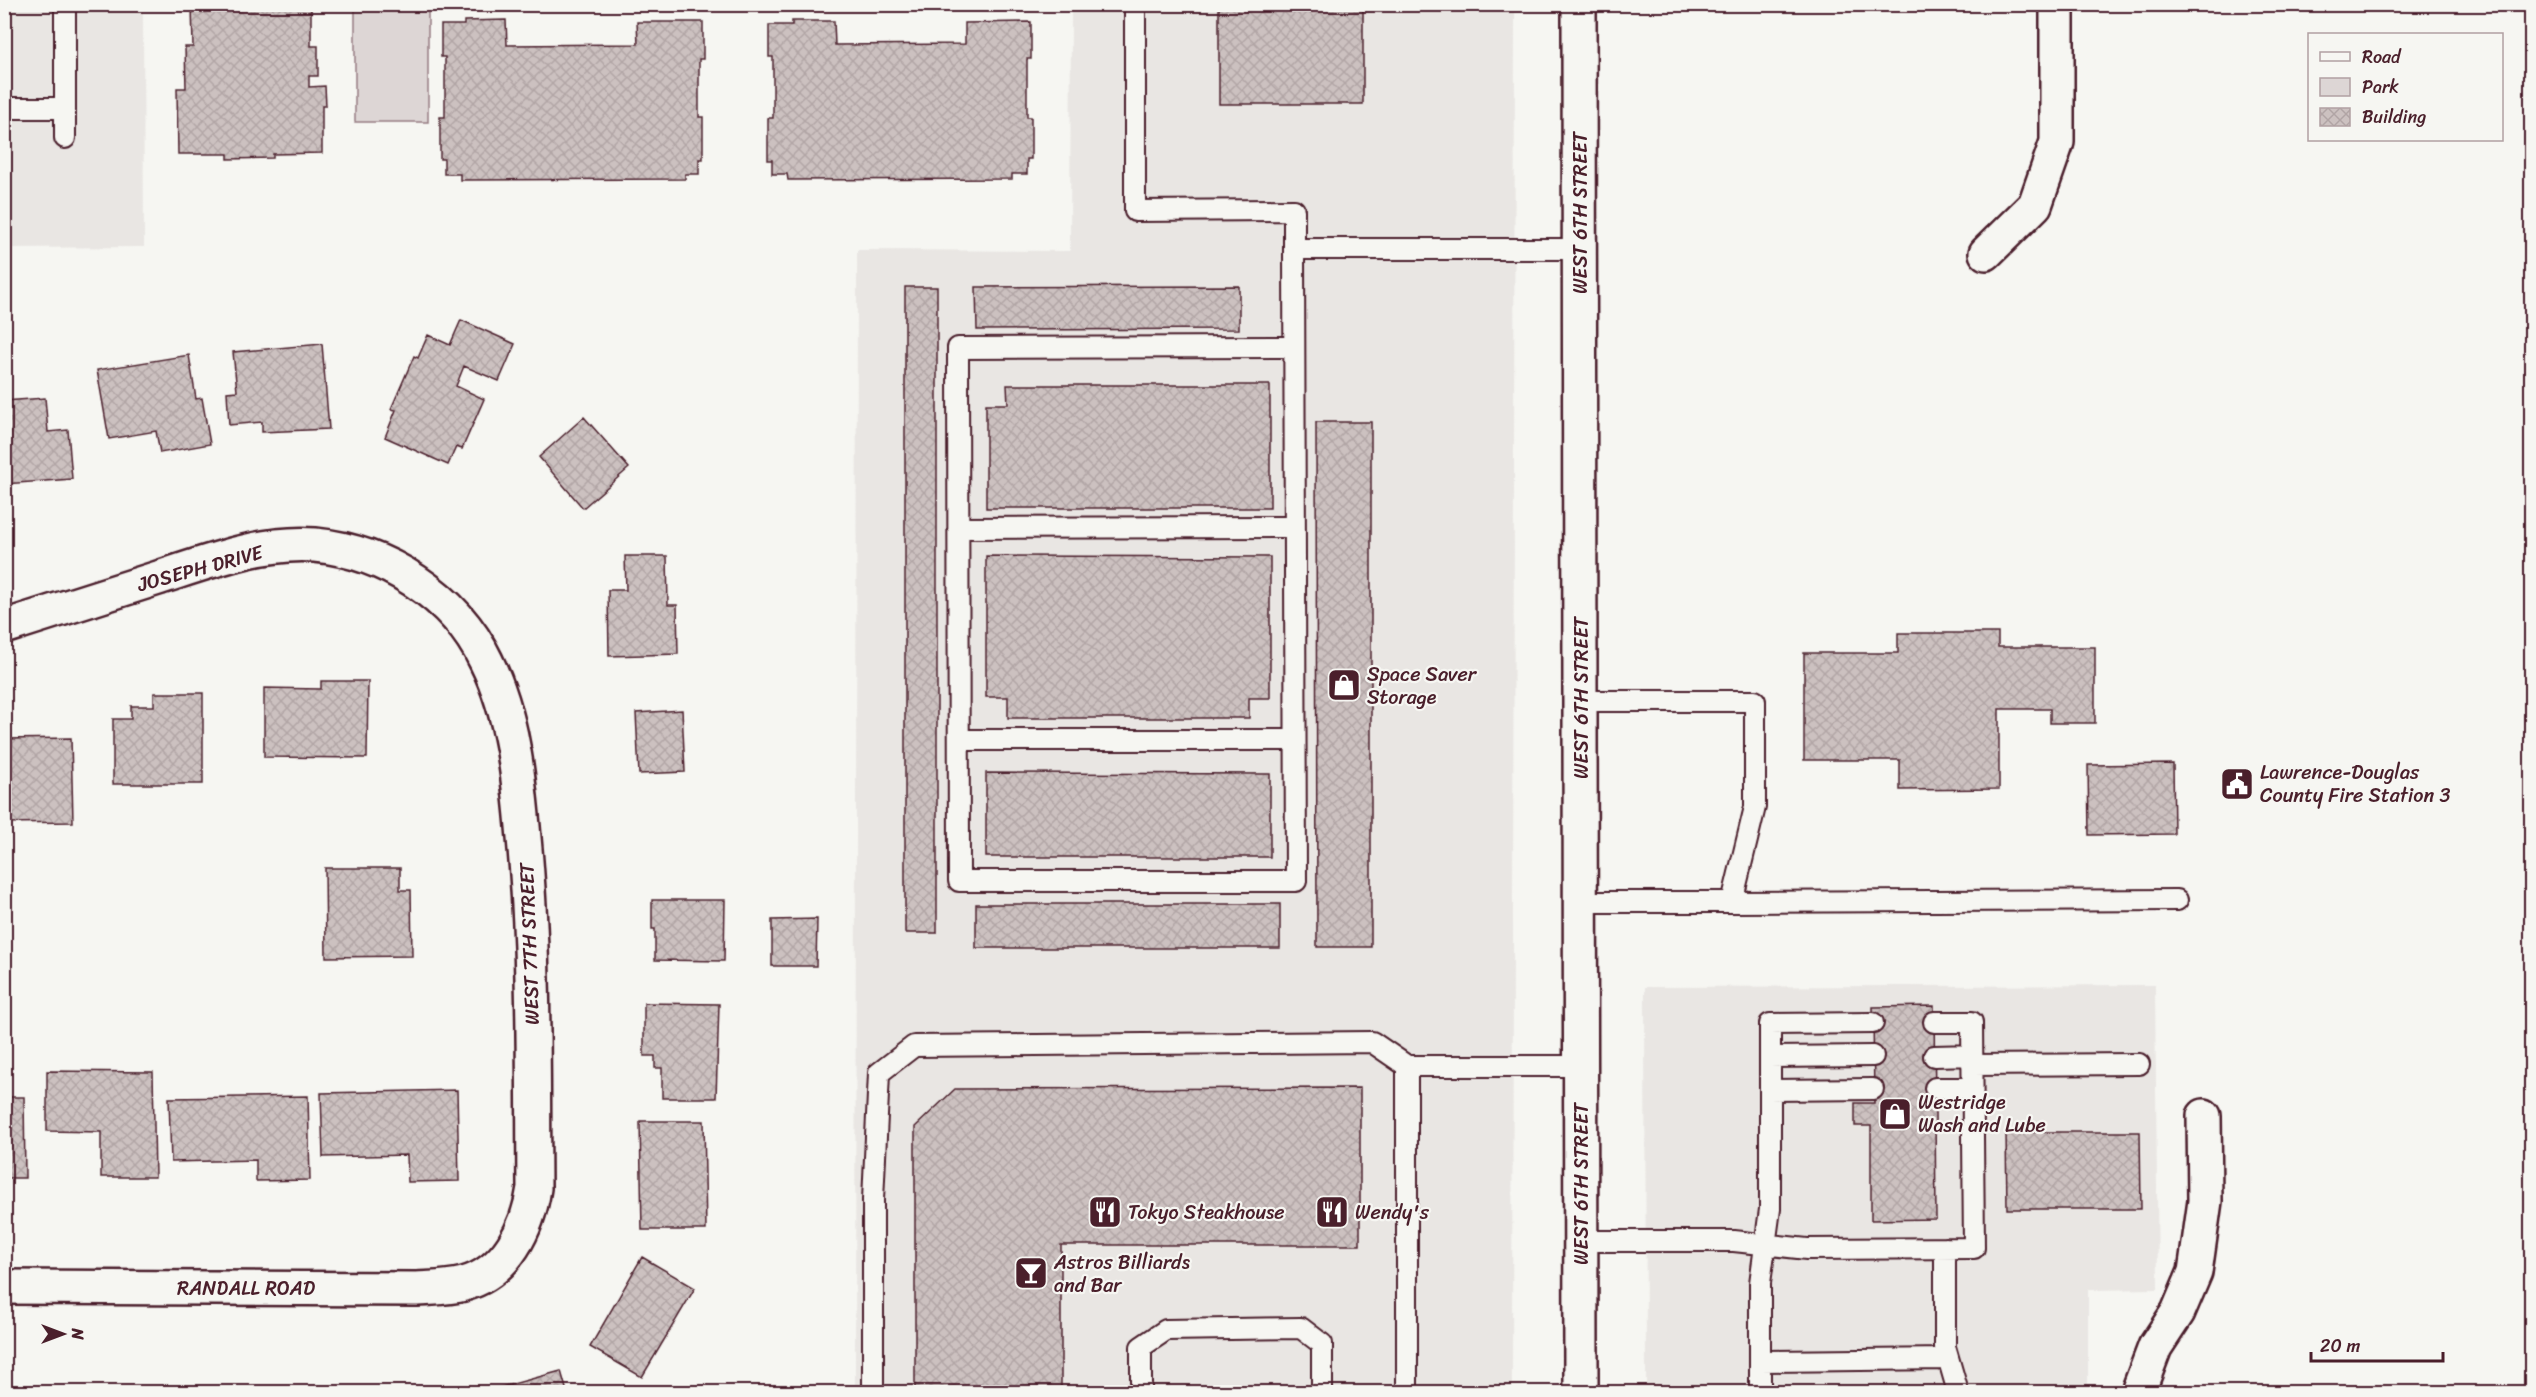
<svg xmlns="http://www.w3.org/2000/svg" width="2536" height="1397" font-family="Sriracha,sans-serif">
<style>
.built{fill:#e9e6e3}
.green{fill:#ddd6d5;stroke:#947a80;stroke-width:1.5}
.building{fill:url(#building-cross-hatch);stroke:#4a1f2b;stroke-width:1.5}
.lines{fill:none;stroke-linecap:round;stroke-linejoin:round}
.lane-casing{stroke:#4a1f2b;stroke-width:24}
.street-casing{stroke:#4a1f2b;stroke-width:38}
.primary-casing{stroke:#4a1f2b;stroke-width:38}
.lane{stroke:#f6f6f2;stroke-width:20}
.street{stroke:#f6f6f2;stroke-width:33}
.primary{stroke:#f6f6f2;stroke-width:33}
.labels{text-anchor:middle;stroke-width:4.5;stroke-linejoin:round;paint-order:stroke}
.street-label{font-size:20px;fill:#4a1f2b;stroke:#f6f6f2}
.poi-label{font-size:20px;fill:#4a1f2b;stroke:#f6f6f2;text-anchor:start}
</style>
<defs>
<pattern id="building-cross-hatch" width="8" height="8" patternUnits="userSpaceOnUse" patternTransform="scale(1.5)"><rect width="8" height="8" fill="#ccc1c0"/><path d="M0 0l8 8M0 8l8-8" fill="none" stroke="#b1a5a5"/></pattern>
</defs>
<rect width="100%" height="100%" fill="#f6f6f2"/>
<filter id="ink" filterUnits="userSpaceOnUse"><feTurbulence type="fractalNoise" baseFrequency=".0167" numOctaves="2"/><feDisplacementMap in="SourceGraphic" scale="12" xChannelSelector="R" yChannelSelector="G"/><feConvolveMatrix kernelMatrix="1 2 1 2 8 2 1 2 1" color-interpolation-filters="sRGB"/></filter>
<g filter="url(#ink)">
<!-- built -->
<path class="built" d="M4 5H143L144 247 5 248Z
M1071 5H1515L1512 1392H855L857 250 1070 251Z
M2155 985 2158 1289 2088 1290V1392H1646L1645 987Z"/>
<!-- green -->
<path class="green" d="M355 5H428V122H355Z"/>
<!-- building -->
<path class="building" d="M192 4H311V46H318V76H309V87L325 86 326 106H322V153L273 154V158L228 159V154H178L177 88H186L185 47H193Z
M1219 4H1363V104H1219Z
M506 20 507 45 638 44 637 22H703V59H699V117H703V159H699V174H685V179L460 180V174H444V159H440V117H445V57H441V25H464V21Z
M792 21H834L835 45 965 44V23L1031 22V59H1027V117H1031V159H1027V174H1012V179L788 180 787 174H772V160H768V118H773V57H769V25H792Z
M1239 286V329L977 330 976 287Z
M905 287H937V933H905Z
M461 320 515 344 499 381 464 366 456 386 484 399 462 449 456 447 448 465 385 437 396 410 391 409 414 356 418 358 428 335 450 345Z
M322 344 329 429 262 432V422L229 425 227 392 237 391 233 352Z
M189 355 196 399 202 398 210 444 160 453 156 431 109 439 97 370Z
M1007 385H1270V508H986V404H1008Z
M45 398 48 432 68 430 72 479 4 484V401Z
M584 417 629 468 583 508 539 457Z
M1316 422H1371V947H1317Z
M625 556H667L668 605H677L678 654 609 656 608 590H626Z
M986 556 1270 557V698H1249V718H1008V697H986Z
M1898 633H1998V647H2095V723H2050V709H1999V789L1900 790V760H1804V653H1898Z
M321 681H368L367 758 264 757V688L321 689Z
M154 693H203V784H113V719H131V706H154Z
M682 710 685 772 639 774 636 713Z
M71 738 73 822 4 823V739Z
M2173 764 2174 834 2089 835 2088 765Z
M986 773 1270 774V857H986Z
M325 868H400V890H411L412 956 326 957Z
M652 900H725L724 961 655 960V929H652Z
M976 904H1280V948H976Z
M817 919 816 966H772V920Z
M644 1003 719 1004 716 1098H662V1068H655V1056H644Z
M1934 1006 1936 1219 1871 1220V1126H1855V1103H1874L1873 1007Z
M47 1071 153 1072 155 1177H101V1132L47 1131Z
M1360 1088V1245H1061V1392H915V1127L955 1089Z
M457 1090 459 1181 408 1182 407 1155 323 1157 321 1093Z
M308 1096 310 1180 256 1181V1160L171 1162 169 1098Z
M4 1097H24L25 1178H4Z
M640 1121H704L706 1230H642Z
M2006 1132H2140L2141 1209H2007Z
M642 1257 695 1288 642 1377 590 1347Z
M561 1371 567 1392H483Z
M232 1388V1392H195L194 1389Z"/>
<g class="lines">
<defs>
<path id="lane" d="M65 4V138
M1135 4V211L1294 210V249H1580
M4 108H65
M1294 249 1296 881H959L958 348 1294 347
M959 528 1294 527
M1581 701H1755V807L1732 902H1581
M959 740H1295
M1732 902 2177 900
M1934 1056 1972 1055
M1770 1057 1873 1056
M1972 1065 2139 1064
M1935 1088H1972
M1770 1090 1873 1089
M1581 1241H1734L1807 1249 1974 1248 1972 1022H1934
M1945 1248V1347L1958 1392
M1760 1361 1948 1359
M873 1392V1200L879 1073 914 1046 1372 1042 1407 1066
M1141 1392V1347L1166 1330 1301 1328 1322 1344V1392
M1407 1392V1066H1581
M1760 1392V1283L1770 1209V1024L1873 1023"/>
<path id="street" d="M1986 253 2035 205 2057 142V4
M4 627C56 610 107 594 158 578 208 562 262 541 315 545 386 552 455 596 486 661 513 715 519 779 524 838 535 955 533 1071 534 1188 528 1228 507 1272 464 1284 449 1288 433 1288 417 1289L4 1287
M2138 1392 2155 1347 2178 1312 2195 1272 2205 1201 2204 1116"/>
<path id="primary" d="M1579 4 1581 1392"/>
</defs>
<!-- lane casing -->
<use href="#lane" class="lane-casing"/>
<!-- street casing -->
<use href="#street" class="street-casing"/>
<!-- primary casing -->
<use href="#primary" class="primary-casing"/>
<!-- lane -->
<use href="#lane" class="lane"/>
<!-- street -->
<use href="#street" class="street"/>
<!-- primary -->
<use href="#primary" class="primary"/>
</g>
</g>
<!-- icons -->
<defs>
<symbol id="shop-square" viewBox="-11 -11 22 22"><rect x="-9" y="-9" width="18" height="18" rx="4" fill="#4a1f2b" stroke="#f6f6f2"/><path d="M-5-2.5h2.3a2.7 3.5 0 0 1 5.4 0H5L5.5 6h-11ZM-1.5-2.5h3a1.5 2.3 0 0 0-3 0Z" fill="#fff"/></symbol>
<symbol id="civic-square" viewBox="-11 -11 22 22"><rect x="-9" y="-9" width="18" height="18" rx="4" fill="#4a1f2b" stroke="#f6f6f2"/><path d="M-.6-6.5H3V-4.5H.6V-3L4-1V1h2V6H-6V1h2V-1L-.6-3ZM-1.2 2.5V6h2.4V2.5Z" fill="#fff"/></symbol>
<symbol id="restaurant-square" viewBox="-11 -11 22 22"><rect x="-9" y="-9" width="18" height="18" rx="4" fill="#4a1f2b" stroke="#f6f6f2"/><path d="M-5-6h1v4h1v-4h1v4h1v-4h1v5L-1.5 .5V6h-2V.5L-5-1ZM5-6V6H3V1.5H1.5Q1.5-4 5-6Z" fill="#fff"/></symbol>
<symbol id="bar-square" viewBox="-11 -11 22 22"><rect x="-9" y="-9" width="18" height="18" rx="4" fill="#4a1f2b" stroke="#f6f6f2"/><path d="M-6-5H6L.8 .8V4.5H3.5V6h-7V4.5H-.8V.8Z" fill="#fff"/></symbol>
</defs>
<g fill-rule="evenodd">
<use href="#shop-square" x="1325" y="666" width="38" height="38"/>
<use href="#civic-square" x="2218" y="765" width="38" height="38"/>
<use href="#shop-square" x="1876" y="1095" width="38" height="38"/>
<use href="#restaurant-square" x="1086" y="1193" width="38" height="38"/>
<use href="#restaurant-square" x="1313" y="1193" width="38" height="38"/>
<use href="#bar-square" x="1012" y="1254" width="38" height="38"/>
</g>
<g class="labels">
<!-- street labels -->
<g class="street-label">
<text transform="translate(1580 213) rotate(-90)" y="7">WEST 6TH STREET</text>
<text transform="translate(200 568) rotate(-15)" y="7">JOSEPH DRIVE</text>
<text transform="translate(1581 698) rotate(-90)" y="7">WEST 6TH STREET</text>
<text transform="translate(529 944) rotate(-92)" y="7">WEST 7TH STREET</text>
<text transform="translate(1581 1184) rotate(-90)" y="7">WEST 6TH STREET</text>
<text x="246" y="1295">RANDALL ROAD</text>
</g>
<!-- poi labels -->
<g class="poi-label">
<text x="1367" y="681">Space Saver<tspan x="1367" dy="23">Storage</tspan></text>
<text x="2260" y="779">Lawrence-Douglas<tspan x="2260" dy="23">County Fire Station 3</tspan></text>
<text x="1918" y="1109">Westridge<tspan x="1918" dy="23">Wash and Lube</tspan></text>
<text x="1128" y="1219">Tokyo Steakhouse</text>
<text x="1355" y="1219">Wendy's</text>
<text x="1054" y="1269">Astros Billiards<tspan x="1054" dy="23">and Bar</tspan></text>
</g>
</g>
<!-- margin -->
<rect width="2536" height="1397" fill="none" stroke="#f6f6f2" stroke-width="24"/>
<rect x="12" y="12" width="2512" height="1373" fill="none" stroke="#4a1f2b" stroke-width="2" filter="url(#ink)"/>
<!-- legend -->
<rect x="2308" y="33" width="195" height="108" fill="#f6f6f2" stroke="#b1a0a2" stroke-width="1.5"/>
<rect x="2320" y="52" width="30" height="9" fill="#f6f6f2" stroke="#b1a0a2" stroke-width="1.5"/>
<text x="2362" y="63" font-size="18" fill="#4a1f2b">Road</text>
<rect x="2320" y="78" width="30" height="18" fill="#ddd6d5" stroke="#b1a0a2" stroke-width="1.5"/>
<text x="2362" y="93" font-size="18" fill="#4a1f2b">Park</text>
<rect x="2320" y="108" width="30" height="18" fill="url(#building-cross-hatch)" stroke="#b1a0a2" stroke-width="1.5"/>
<text x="2362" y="123" font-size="18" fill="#4a1f2b">Building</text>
<!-- north arrow -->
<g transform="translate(63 1334) rotate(90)" stroke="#f6f6f2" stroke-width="4.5" paint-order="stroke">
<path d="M0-4.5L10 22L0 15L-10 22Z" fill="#4a1f2b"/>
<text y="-9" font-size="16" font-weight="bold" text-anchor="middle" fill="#4a1f2b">N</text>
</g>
<!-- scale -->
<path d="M2311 1352v9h132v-9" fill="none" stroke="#4a1f2b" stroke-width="3"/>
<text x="2320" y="1352" font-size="18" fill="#4a1f2b" stroke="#f6f6f2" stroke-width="4.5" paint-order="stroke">20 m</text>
</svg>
